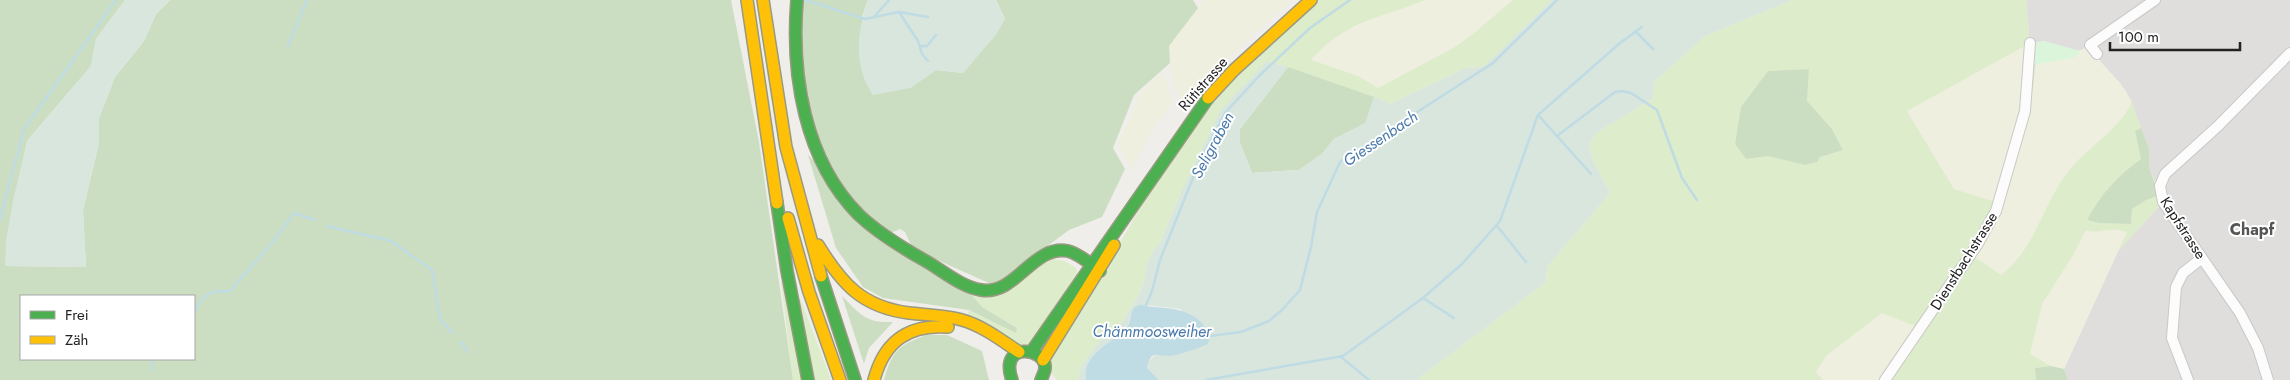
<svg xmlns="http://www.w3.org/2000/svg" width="2290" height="380" font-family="Jost,sans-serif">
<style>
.residential{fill:#dfdedc}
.farmland{fill:#efefdf}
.grass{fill:#ddeccb;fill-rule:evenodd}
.forest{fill:#cbdec1;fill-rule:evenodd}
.wetland{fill:#d9e6de}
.park{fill:#daf5da}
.water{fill:#bfdbe3}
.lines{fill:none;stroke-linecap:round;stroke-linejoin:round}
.stream{stroke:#bfdbe3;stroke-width:2.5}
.street-casing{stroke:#c9c8c7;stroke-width:12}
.fast-casing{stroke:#999a82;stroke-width:14}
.slow-casing{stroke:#999a82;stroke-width:14}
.street{stroke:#fdfcfc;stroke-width:10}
.fast{stroke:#4caf50;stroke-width:11}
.slow{stroke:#ffc107;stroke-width:11}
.labels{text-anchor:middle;stroke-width:4;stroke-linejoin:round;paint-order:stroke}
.street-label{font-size:15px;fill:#222;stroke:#fff}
.water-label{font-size:16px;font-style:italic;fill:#4a7aab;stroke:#fff}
.neighbourhood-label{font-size:16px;font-weight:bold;fill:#555;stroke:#fff}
</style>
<rect width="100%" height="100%" fill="#f0eeeb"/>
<!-- residential -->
<path class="residential" d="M2026 0H2290V380H2068L2064 369 2118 251 2163 202 2149 167V148L2126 91 2099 60 2090 46 2078 51 2044 41 2030 43Z"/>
<!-- farmland -->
<path class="farmland" d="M1204 0H1292L1220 66 1188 102 1178 95 1172 85 1169 46Z
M1425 0H1513L1473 34 1455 47 1378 88 1358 76 1311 61 1324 46 1344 31 1367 19Z
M2030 43V66L1999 204 1954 189 1907 110Z
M2090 45 2099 60 2121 84 2132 102 2115 126 2087 151 2065 175 2026 249 2011 267 2001 275 1974 257 2029 114 2036 65 2076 57 2080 51Z
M1163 72 1173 101 1148 137 1132 170 1117 145 1141 92Z
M2113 228 2127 232 2064 369 2051 366 2030 354 2042 304 2072 257 2086 230 2090 231Z
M1882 313 1921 328 1885 380H1823L1816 372 1826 356Z"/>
<!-- grass -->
<path class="grass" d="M1317 0H1425C1379 19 1346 20 1311 60L1358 76 1378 88 1455 47 1473 34 1513 0H1552L1483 67 1466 68 1390 104 1278 64 1179 197 1160 243 1153 251 1146 265 1145 277 1141 291 1121 324 1098 343 1080 368 1078 380H1057L1049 370 1050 353 1103 272 1156 181 1219 91Z
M1792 0H2026L2030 43 1907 111 1954 189 1999 203 2025 111 2030 66 2036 65 2029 114 2002 207 1975 257 2001 275C2035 249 2041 209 2065 176 2084 148 2117 133 2132 102L2141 128 2135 132 2141 159C2117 176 2101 194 2087 220L2099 223 2131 224 2132 209 2146 200 2160 195 2163 202 2118 251 2127 232C2110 226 2098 235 2086 230L2072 257 2042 304 2030 354 2051 366 2035 368 2036 380H1885L1920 328 1882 313 1826 356 1816 372 1823 380H1416L1546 282 1547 267 1610 193 1593 160 1589 145 1596 133 1652 99 1655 81 1705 36ZM1809 69 1807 101 1832 129 1843 150 1820 157 1817 162 1805 165 1768 156 1746 159 1735 144 1741 107 1768 71Z
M1053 259 1065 261 1076 268 1077 274 1032 345 1017 346 967 316 969 310 1016 332 1017 328 982 307 970 293Z
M781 282 801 300 831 380H793Z"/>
<!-- forest -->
<path class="forest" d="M0 0H125L96 39 91 66 27 141 5 266 86 267 83 210 99 143V118L115 77 144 41 156 14 170 0H731L759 142 793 380H0ZM21 296H194V359H21Z
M797 0H868L862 17 910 88 936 70 963 73 1005 19 996 0H1193L1198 8 1169 46 1170 63 1134 95 1113 148 1125 169 1102 217 1069 230 1002 280 991 284 913 249 905 232 900 229 888 234 852 202 809 127Z
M1288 67 1374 97 1366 123 1334 139 1322 154 1299 170 1252 173 1240 143V129Z
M1809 69 1807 101 1832 129 1843 150 1820 157 1817 162 1805 165 1768 156 1746 159 1735 144 1741 107 1768 71Z
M2141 128 2149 148V167L2155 184 2160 186V195L2146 200 2132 209 2131 224 2099 223 2087 220C2101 194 2117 176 2141 159L2135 131Z
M808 155 822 169 832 188 970 293 982 307 1017 328 1016 333 969 310 883 298 863 287 836 248Z
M842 296C860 314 865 323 893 322L869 348 864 364Z
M927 335H947L982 351 989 380H884C892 351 898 345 927 335Z
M2051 366 2064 369 2068 380H2036L2035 368Z"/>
<!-- wetland -->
<path class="wetland" d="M125 0H170L156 14 144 41 115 77 99 118V143L83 210 86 267 5 266 6 241 13 201 27 141 91 66 96 39Z
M868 0H996L1005 19 996 35 963 73 936 70 910 88 873 95C853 67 857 30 868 0Z
M1552 0H1792L1705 36 1655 81 1652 99 1596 133 1589 145 1593 160 1610 193 1547 267 1546 282 1416 380H1159L1147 368 1149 361 1156 354 1169 356 1191 348H1200L1181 309 1146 305 1130 315C1131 342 1080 346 1086 380H1078L1080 368 1098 343 1121 324 1141 291 1145 277 1146 265 1153 251 1160 243 1179 197 1222 108 1267 61 1288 67 1240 129V143L1252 173 1299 170 1322 154 1334 139 1365 123 1374 97 1390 104 1466 68 1483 67Z"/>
<!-- park -->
<path class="park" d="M2044 41 2080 51 2076 57 2030 66V43Z"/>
<!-- water -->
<path class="water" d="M1139 305C1145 305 1149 307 1155 307 1178 309 1199 311 1210 336L1208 344C1205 346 1175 356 1170 356 1156 356 1151 349 1147 368L1159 380H1086C1081 354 1113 343 1127 327 1133 319 1128 309 1139 305Z"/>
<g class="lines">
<!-- stream -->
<path class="stream" d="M805 0 865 19 899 12 928 17
M899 12 918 41 922 54 928 61
M874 17 889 0
M1635 31 1653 49
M288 46 307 0
M920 46H927L936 35
M1538 115 1557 136 1615 92 1622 91 1631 93 1657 110 1682 178 1697 200
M1557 136 1591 174
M0 220 24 129 116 0
M327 226 391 241 432 270 440 319 453 333
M1497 226 1526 262
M1423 298 1454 318
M1146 305 1152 291 1160 260 1199 163 1225 113 1259 76 1310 28 1350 0
M194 312 202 299 212 292 230 291 271 244 294 213 315 220
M1210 336 1241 332 1269 321 1282 310 1300 290 1311 247 1317 212 1340 162 1493 63 1557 0
M461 342 468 352
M1341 357 1369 380
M151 370 154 359
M1206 380 1343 356 1423 298 1462 264 1500 221 1538 115 1620 43 1642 27"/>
<defs>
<path id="street" d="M2097 54 2090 45 2155 0
M1885 380 1977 245 1996 211 2025 111 2030 43
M2188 380 2172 338 2176 287 2183 273 2202 258
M2268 380 2258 348 2240 313 2163 202 2160 186 2165 174 2218 126 2290 53"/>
<path id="fast" d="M797 0C791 74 804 160 859 215 878 233 901 247 924 260 942 270 961 287 981 290 1016 296 1033 244 1068 251 1080 254 1090 264 1100 271
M777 203 787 271 808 380
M821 276 855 380
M1032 351 1208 98
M1012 380C998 340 1047 348 1045 368 1045 372 1042 377 1041 380"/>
<path id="slow" d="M747 0 777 203
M763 0 786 147 821 276
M1208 98 1234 70 1311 0
M788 218 809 292 840 380
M818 245C842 284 862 307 909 313 927 315 945 315 962 320 983 326 1001 340 1019 352
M1043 360 1114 245
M874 380C884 342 908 324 948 327"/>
</defs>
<!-- street casing -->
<use href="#street" class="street-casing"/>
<!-- fast casing -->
<use href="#fast" class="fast-casing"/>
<!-- slow casing -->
<use href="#slow" class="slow-casing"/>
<!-- street -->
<use href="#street" class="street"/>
<!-- fast -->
<use href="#fast" class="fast"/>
<!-- slow -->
<use href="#slow" class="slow"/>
</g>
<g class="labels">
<!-- street labels -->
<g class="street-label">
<text transform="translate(1203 84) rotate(-49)" y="5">Rütistrasse</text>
<text transform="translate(2183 228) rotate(57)" y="5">Kapfstrasse</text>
<text transform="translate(1964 261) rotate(-58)" y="5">Dienstbachstrasse</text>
</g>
<!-- water labels -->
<g class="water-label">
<text transform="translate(1380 138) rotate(-34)" y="6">Giessenbach</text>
<text transform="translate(1212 145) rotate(-62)" y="6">Seligraben</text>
<text x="1152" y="337">Chämmoosweiher</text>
</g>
<!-- neighbourhood labels -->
<g class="neighbourhood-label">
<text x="2252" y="235">Chapf</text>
</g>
</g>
<!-- legend -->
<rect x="20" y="295" width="175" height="65" fill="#ffffff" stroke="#a7a7a7"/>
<rect x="30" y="311" width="25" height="8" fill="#4caf50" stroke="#a7a7a7"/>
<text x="65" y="320" font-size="15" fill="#222222">Frei</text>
<rect x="30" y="336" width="25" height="8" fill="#ffc107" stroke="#a7a7a7"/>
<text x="65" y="345" font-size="15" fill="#222222">Zäh</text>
<!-- scale -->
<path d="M2110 42v8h130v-8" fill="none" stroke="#222222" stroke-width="2.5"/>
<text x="2118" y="42" font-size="15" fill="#222222" stroke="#ffffff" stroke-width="4" paint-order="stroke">100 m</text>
</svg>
